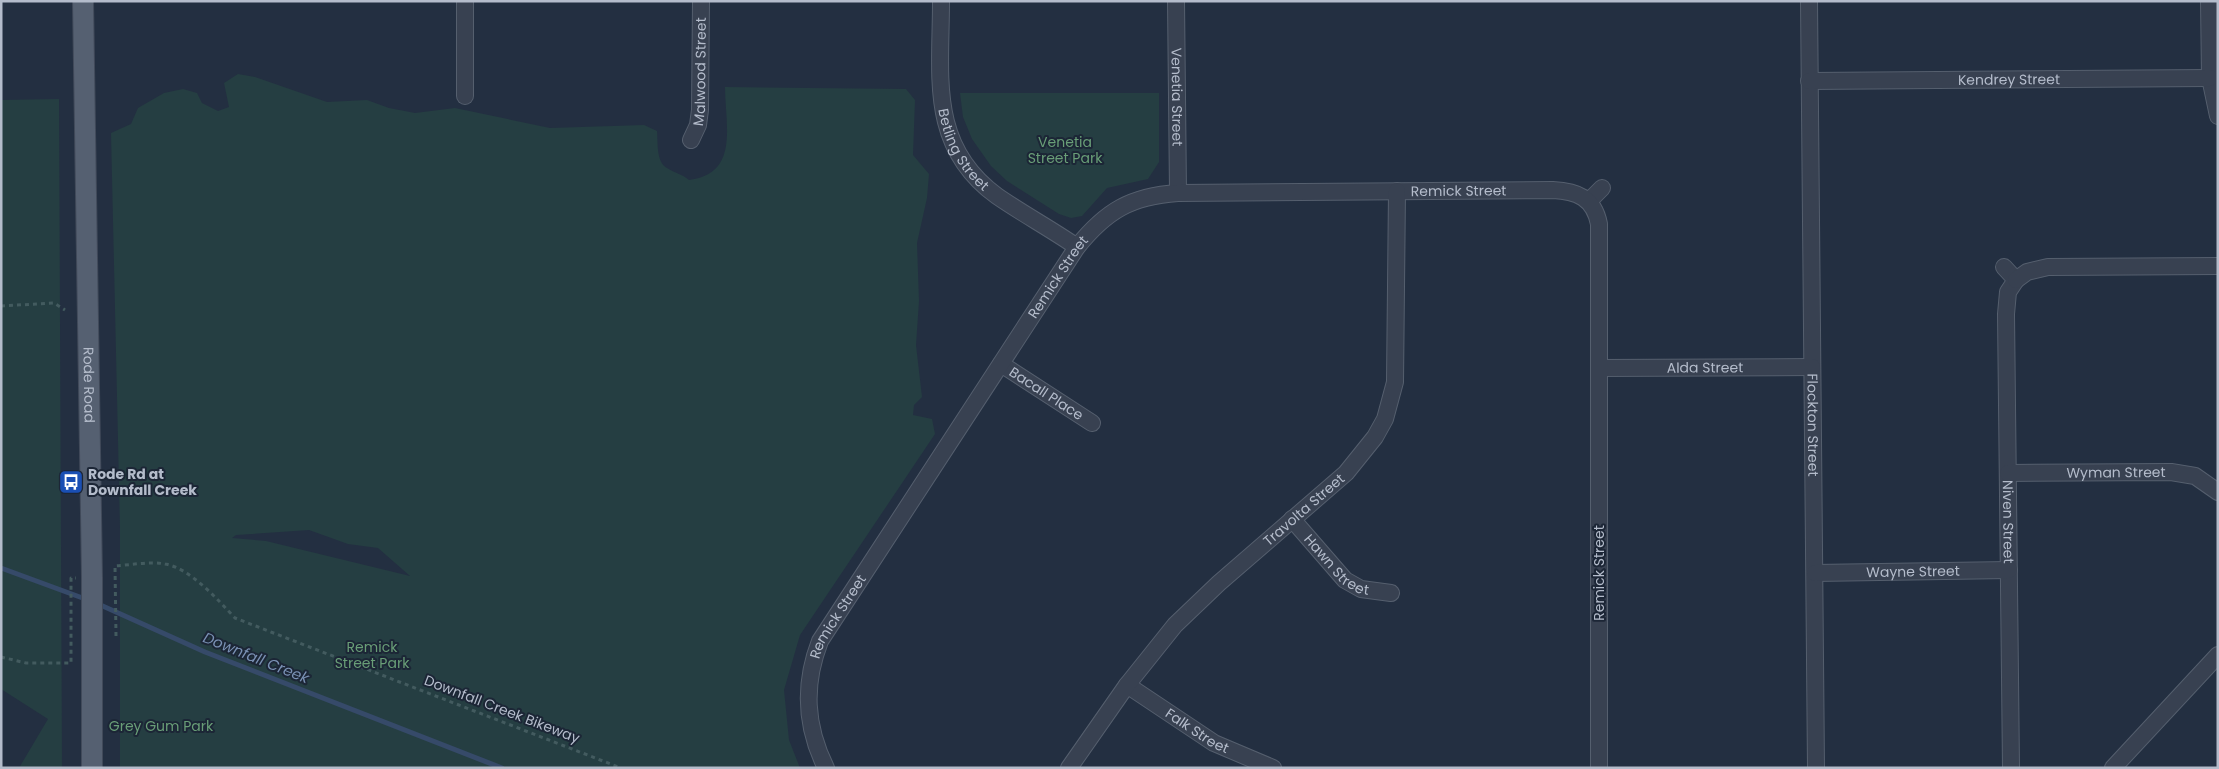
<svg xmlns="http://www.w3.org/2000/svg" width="2219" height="769" font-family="Poppins,sans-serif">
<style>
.green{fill:#253e42;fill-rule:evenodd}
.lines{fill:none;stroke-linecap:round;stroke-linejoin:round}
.stream{stroke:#364a69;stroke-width:5}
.minor-casing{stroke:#555f6e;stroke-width:18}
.major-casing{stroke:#414a5a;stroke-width:22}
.path{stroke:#435b5f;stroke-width:3;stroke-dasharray:4 4;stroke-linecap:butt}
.minor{stroke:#384151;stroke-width:16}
.major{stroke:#556071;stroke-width:20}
.labels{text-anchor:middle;stroke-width:4;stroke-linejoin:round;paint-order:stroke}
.street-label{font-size:14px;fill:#b4bccb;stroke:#1c2636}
.park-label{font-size:14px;fill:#699e77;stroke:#1c2636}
.poi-label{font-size:14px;font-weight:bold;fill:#b4bccb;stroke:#1c2636;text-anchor:start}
.water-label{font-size:15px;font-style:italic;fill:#7a91b4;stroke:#1c2636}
</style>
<rect width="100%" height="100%" fill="#232f41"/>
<!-- green -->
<path class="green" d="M238 74 255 77 327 102 367 100 389 108 415 113 455 108 550 128 644 125 657 131C658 143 656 162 667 168 675 173 682 174 689 180 740 174 725 124 725 87L906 89 915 100 913 155 929 174 927 198 917 243 919 301 916 345 922 397 914 405 913 415 932 419 935 434 800 635 784 690 789 740 800 768H120V528L111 133 131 124 138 108 164 93 183 89 197 93 202 103 218 111 229 107 224 83ZM309 530 348 544 378 548 410 576 266 541 232 538 236 535Z
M960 93H1159V162L1148 179 1107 188 1082 216 1071 218 1059 214 1007 181 991 166 972 139 963 117Z
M59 99 62 768H19L48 719 1 689V100Z"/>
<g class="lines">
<!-- stream -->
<path class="stream" d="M1 568 88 600
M96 603 205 652 502 768"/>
<defs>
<g id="minor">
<path d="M465 1V96"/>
<path id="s1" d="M941 1C941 76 928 146 997 196 1023 214 1051 229 1077 247"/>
<path id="s2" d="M1176 1 1178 193"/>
<path id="s3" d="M1809 1 1816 768"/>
<path d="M2209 1 2210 78 2218 116"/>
<path id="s4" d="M1809 81 2210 78"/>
<path id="s5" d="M691 140 698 125 700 110 701 1"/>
<path d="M1589 201 1602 188"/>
<path id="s6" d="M2004 267 2016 280 2008 292 2006 314 2011 768"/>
<path d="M2016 280 2027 272 2048 267 2218 266"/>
<path id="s7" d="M1001 364 1092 423"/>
<path id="s8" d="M1599 368 1812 367"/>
<path id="s9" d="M2008 473 2171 472 2195 476 2218 492"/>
<path id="s10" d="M1292 519 1345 580 1361 589 1391 593"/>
<path id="s11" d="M1815 573 2009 570"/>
<path id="s12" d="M1127 685 1214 743 1273 768"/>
<path id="s13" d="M826 768C805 726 803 685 820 641L1077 247C1106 211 1131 196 1178 193L1553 190C1577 191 1594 198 1599 224V768"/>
<path id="s14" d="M1069 768 1127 685 1175 625 1219 583 1346 473 1375 437 1385 419 1395 382 1397 191"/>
<path d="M2113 768 2218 655"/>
</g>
<g id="major">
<path id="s15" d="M83 1 92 578V768"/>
</g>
</defs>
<!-- minor casing -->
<use href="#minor" class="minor-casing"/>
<!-- major casing -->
<use href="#major" class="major-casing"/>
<!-- path -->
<path class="path" d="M1 306 54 303 65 310
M116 636 115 566C130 565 150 561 165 564 190 568 218 600 235 618L621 768
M1 657 26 663H71V578H76"/>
<!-- minor -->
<use href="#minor" class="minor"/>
<!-- major -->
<use href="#major" class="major"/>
</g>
<!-- icons -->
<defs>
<symbol id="bus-square" viewBox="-11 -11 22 22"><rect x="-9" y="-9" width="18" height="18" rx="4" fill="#1a4fb4" stroke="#1c2636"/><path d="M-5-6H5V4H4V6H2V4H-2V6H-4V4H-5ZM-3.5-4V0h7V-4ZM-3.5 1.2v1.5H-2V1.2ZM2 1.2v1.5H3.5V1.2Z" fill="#fff"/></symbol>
</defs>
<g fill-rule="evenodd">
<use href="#bus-square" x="57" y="468" width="28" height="28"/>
</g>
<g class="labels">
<!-- street labels -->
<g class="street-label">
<text dy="5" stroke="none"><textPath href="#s5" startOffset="70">Malwood Street</textPath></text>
<text dy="5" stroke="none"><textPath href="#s4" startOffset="200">Kendrey Street</textPath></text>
<text dy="5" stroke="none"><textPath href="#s2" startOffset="96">Venetia Street</textPath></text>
<text dy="5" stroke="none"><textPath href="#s1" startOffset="154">Betling Street</textPath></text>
<text dy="5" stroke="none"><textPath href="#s13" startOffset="1001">Remick Street</textPath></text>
<text dy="5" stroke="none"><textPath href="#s13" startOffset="566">Remick Street</textPath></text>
<text dy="5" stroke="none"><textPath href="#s8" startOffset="106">Alda Street</textPath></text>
<text dy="5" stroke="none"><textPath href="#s15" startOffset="384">Rode Road</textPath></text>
<text dy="5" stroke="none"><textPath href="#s7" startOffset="54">Bacall Place</textPath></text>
<text dy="5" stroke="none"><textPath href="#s3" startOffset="424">Flockton Street</textPath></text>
<text dy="5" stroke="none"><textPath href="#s9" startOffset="108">Wyman Street</textPath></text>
<text dy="5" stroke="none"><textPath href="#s14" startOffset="351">Travolta Street</textPath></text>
<text dy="5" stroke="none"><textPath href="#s6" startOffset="262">Niven Street</textPath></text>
<text dy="5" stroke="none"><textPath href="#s10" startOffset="65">Hawn Street</textPath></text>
<text dy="5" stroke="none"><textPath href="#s11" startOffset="98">Wayne Street</textPath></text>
<text transform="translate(1599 573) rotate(-90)" y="5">Remick Street</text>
<text dy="5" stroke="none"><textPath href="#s13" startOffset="161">Remick Street</textPath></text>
<text transform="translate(502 709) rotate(21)" y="5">Downfall Creek Bikeway</text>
<text dy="5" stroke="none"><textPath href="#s12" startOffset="84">Falk Street</textPath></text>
</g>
<!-- park labels -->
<g class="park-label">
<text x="1065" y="147">Venetia<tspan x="1065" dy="16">Street Park</tspan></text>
<text x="372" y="652">Remick<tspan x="372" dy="16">Street Park</tspan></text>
<text x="161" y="731">Grey Gum Park</text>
</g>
<!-- poi labels -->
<g class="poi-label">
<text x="88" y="479">Rode Rd at<tspan x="88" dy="16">Downfall Creek</tspan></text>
</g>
<!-- water labels -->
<g class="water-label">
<text transform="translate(256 658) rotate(22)" y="5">Downfall Creek</text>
</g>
</g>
<!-- border -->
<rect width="2219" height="769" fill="none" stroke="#b4bccb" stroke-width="5"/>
</svg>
